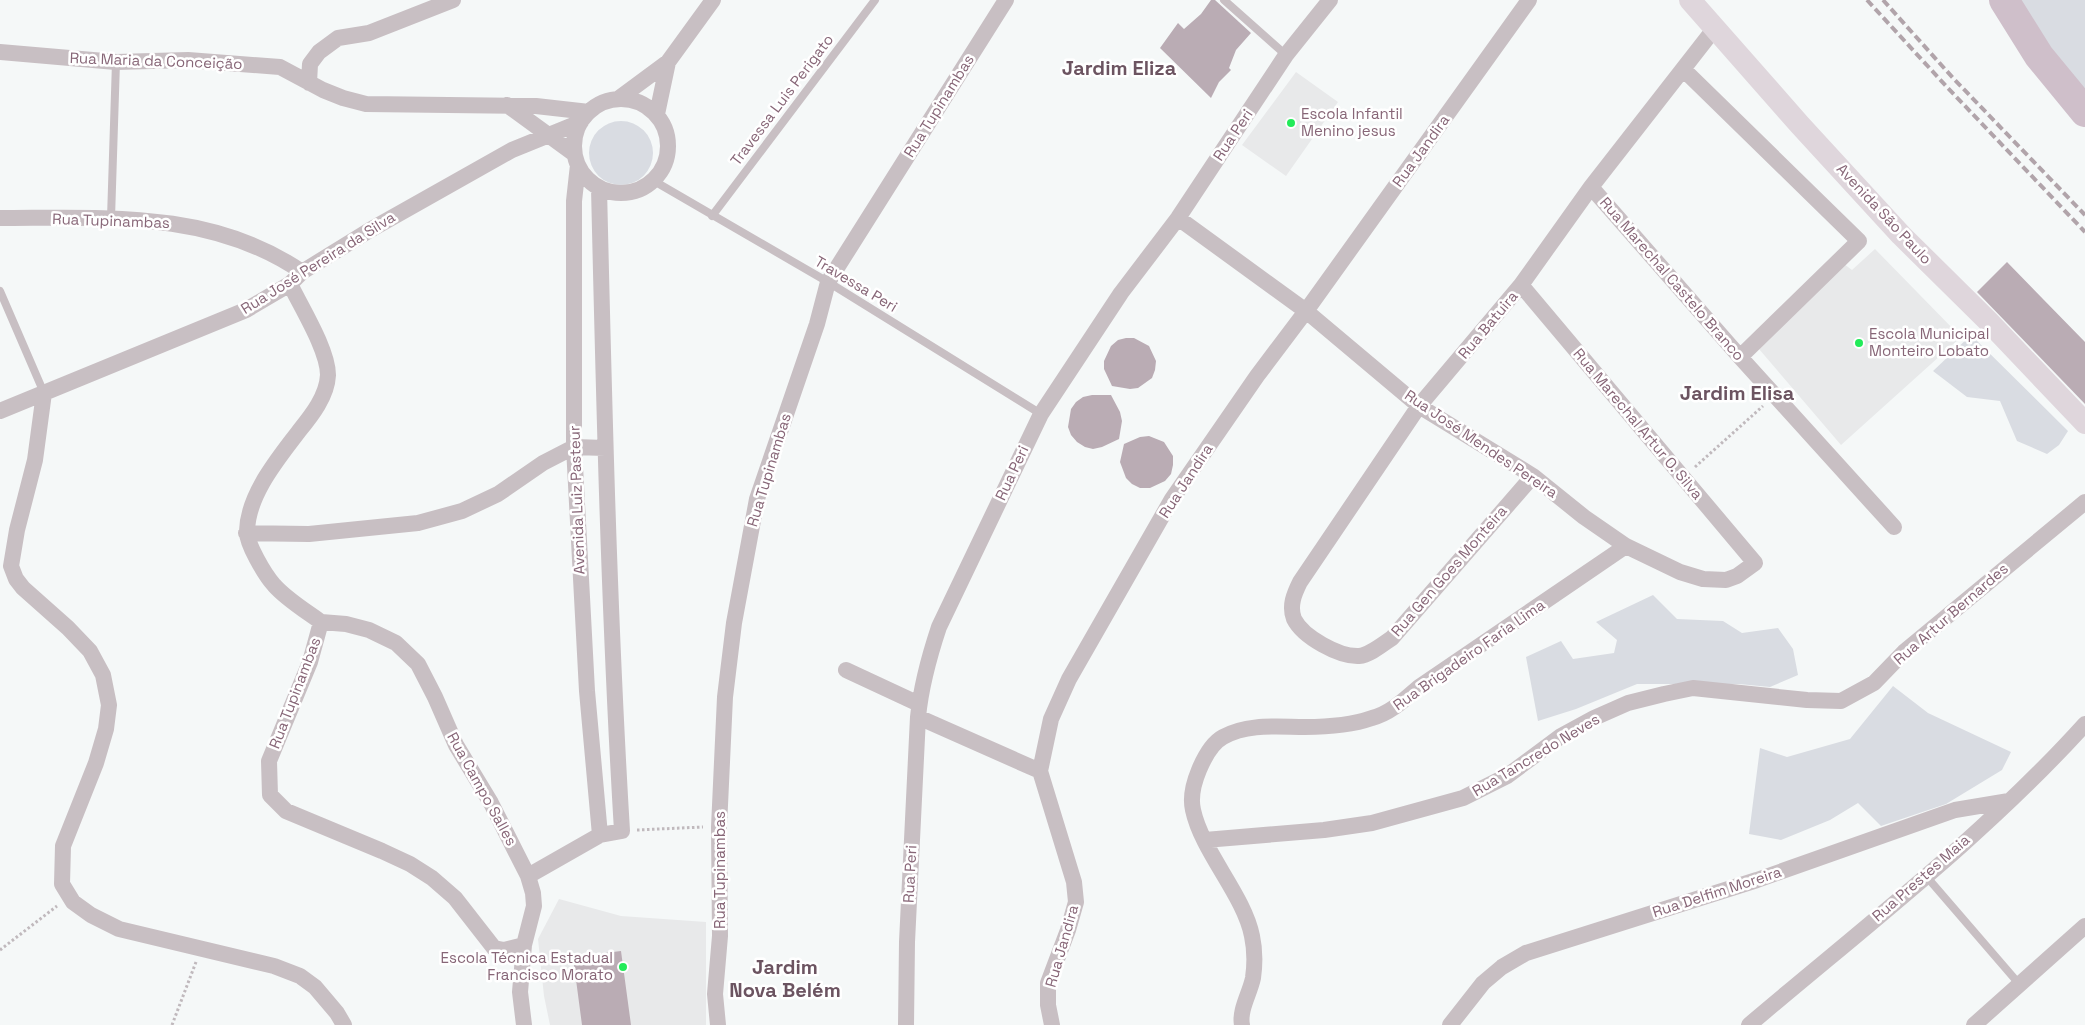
<svg xmlns="http://www.w3.org/2000/svg" width="2085" height="1025" font-family="'Space Grotesk',sans-serif">
<style>
.built{fill:#e8e9ea}
.green{fill:#d9dce2}
.lines{fill:none;stroke-linecap:round;stroke-linejoin:round}
.river{stroke:#cfbfca;stroke-width:30}
.building{fill:#baacb4}
.path{stroke:#c0b9bd;stroke-width:3;stroke-dasharray:2.5 2.5;stroke-linecap:butt}
.service{stroke:#c8bfc3;stroke-width:8}
.minor{stroke:#c8bfc3;stroke-width:16}
.secondary{stroke:#dfd6dc;stroke-width:22}
.rail{stroke:#b1a4aa;stroke-width:4;stroke-dasharray:8 4;stroke-linecap:butt}
.poi-dot{fill:#22eb59;stroke:#fff;stroke-width:2}
.labels{text-anchor:middle;stroke-width:5;stroke-linejoin:round;paint-order:stroke}
.street-label{font-size:15px;fill:#876677;stroke:#fff}
.poi-label{font-size:15px;fill:#876677;stroke:#fff;text-anchor:start}
.district-label{font-size:20px;font-weight:bold;fill:#6c5461;stroke:#fff}
</style>
<rect width="100%" height="100%" fill="#f5f8f8"/>
<!-- built -->
<path class="built" d="M1296 72 1338 102 1286 176 1242 145Z
M1875 249 1961 337 1841 445 1759 349 1844 264 1852 270Z
M559 899 621 916 706 922V1025H550L544 996 538 939Z"/>
<!-- green -->
<path class="green" d="M2012 0H2085V105Z
M589 153a32 32 0 1 1 64 0a32 32 0 1 1-64 0Z
M1971 335 2068 431 2059 445 2047 454 2017 441 2000 401 1967 397 1933 371Z
M1653 595 1677 619 1723 621 1742 633 1778 628 1793 649 1798 675 1770 687 1739 684H1637L1576 709 1538 721 1526 657 1561 641 1573 659 1614 653 1617 640 1596 622Z
M1893 686 1928 713 2011 752 2002 770 1946 804 1881 826 1858 803 1830 820 1781 840 1749 834 1760 748 1787 757 1850 739Z"/>
<g class="lines">
<!-- river -->
<path class="river" d="M2004 0 2039 56 2085 112"/>
</g>
<!-- building -->
<path class="building" d="M1211 0H1215L1251 33 1236 50 1229 68 1231 70 1219 82 1211 98 1160 48 1178 23 1184 29 1201 14Z
M2007 262 2085 342V404L1977 292Z
M1126 338H1134L1149 346 1156 361 1155 370 1152 378 1138 388 1130 389 1112 386 1104 369V361L1111 346 1118 340Z
M1092 395H1111L1120 412 1122 421 1119 439 1102 447 1093 449 1085 447 1077 442 1071 435 1068 427 1071 409 1076 402 1083 397Z
M1149 436 1164 442 1173 456V465L1171 474 1165 481 1150 488H1140L1132 484 1126 478 1120 462 1124 444 1140 437Z
M621 951 631 1025H582L573 957Z"/>
<g class="lines">
<!-- path -->
<path class="path" d="M1695 467 1763 406
M637 830 703 827
M0 950 57 906
M172 1025 196 962"/>
<!-- service -->
<path class="service" d="M1224 0 1286 55
M654 181 828 282 1041 414
M712 216 875 0
M111 218 116 62
M0 291 44 393
M1926 876 2020 985"/>
<!-- minor -->
<path class="minor" d="M0 52 116 62 188 60 280 67 323 90 343 98 366 104 536 106 589 112
M1684 70 1859 241 1740 357
M309 83 310 64 319 52 338 38 369 33 453 0
M574 146a47 47 0 1 1 94 0a47 47 0 1 1-94 0Z
M618 99 668 62 713 0
M507 105 573 153
M657 114 668 62
M578 165 574 201V447L587 691 600 835
M1591 187 1740 357 1894 527
M0 218C105 218 212 210 302 272
M1178 218 1306 311 1419 406 1533 476 1584 517 1626 546 1680 572 1703 579 1726 580 1737 576 1755 563 1521 285
M290 284C301 307 328 350 328 375 327 396 312 415 299 431 278 459 248 494 247 531 246 543 265 575 274 585 286 599 306 611 321 622
M44 393 35 460 17 530 11 566 16 579 23 588 68 628 90 651 103 675 109 705 106 729 96 763 63 846 62 884 73 902 91 915 119 929 274 966 300 976 315 987 337 1013 344 1025
M0 411 246 310 290 284 302 272 370 230 512 150 581 122
M1533 476 1392 638C1383 644 1370 655 1359 656 1339 657 1303 637 1294 619 1289 606 1294 594 1300 582L1419 406 1521 285 1591 187 1715 28
M246 533 309 534 418 523 462 511 498 494 543 463 574 447 605 448
M321 622 346 624 369 630 396 643 418 664 435 697 456 745 491 803 528 876 533 893 534 906 524 945 520 992 524 1025
M321 622 310 662 269 761 270 795 286 811 382 851 410 864 432 878 455 898 494 948 504 950 524 945
M846 670 919 704
M918 717 1040 771
M1205 840 1324 830 1372 823 1463 798 1507 776 1561 736 1594 718 1628 703 1664 694 1693 688 1807 700 1841 701 1874 683 1904 652 2085 502
M528 876 600 835 622 831C609 616 604 402 599 188
M718 1025 715 994 720 936 719 827 725 697 734 623 757 499 817 324 828 282 1006 0
M906 1025 907 942 918 717C921 686 929 657 939 627L1041 414 1121 293 1178 218 1286 55 1330 0
M1052 1025 1048 1005V983L1068 930 1076 902 1074 882 1040 771 1051 719 1069 679 1172 499 1257 376 1306 311 1529 0
M1242 1025C1239 1010 1250 993 1253 978 1255 964 1255 950 1252 936 1244 895 1202 852 1193 810 1190 797 1194 782 1199 770 1204 758 1212 743 1223 737 1248 723 1279 727 1305 727 1327 727 1352 725 1372 718 1391 713 1405 699 1419 687L1626 546
M1450 1025 1483 983 1502 967 1526 953 1757 880 1955 810 2009 801
M1749 1025C1863 928 1985 835 2085 724
M1974 1025 2085 926"/>
<!-- secondary -->
<path class="secondary" d="M1690 0 1800 125 1901 235 1989 322 2085 423"/>
<!-- rail -->
<path class="rail" d="M1867 0 1946 86 2085 232
M1883 0 1953 78 2085 215"/>
</g>
<!-- markers -->
<g class="poi-dot">
<circle cx="1291" cy="123" r="5"/>
<circle cx="1859" cy="343" r="5"/>
<circle cx="623" cy="967" r="5"/>
</g>
<g class="labels">
<!-- street labels -->
<g class="street-label">
<text transform="translate(156 61) rotate(2)" y="5">Rua Maria da Conceição</text>
<text transform="translate(782 100) rotate(-53)" y="5">Travessa Luis Perigato</text>
<text transform="translate(939 106) rotate(-58)" y="5">Rua Tupinambas</text>
<text transform="translate(1233 135) rotate(-56)" y="5">Rua Peri</text>
<text transform="translate(1421 151) rotate(-54)" y="5">Rua Jandira</text>
<text transform="translate(1884 214) rotate(47)" y="5">Avenida São Paulo</text>
<text transform="translate(111 221) rotate(2)" y="5">Rua Tupinambas</text>
<text transform="translate(318 263) rotate(-32)" y="5">Rua José Pereira da Silva</text>
<text transform="translate(1672 279) rotate(49)" y="5">Rua Marechal Castelo Branco</text>
<text transform="translate(856 284) rotate(31)" y="5">Travessa Peri</text>
<text transform="translate(1488 325) rotate(-50)" y="5">Rua Batuira</text>
<text transform="translate(1638 424) rotate(50)" y="5">Rua Marechal Artur O. Silva</text>
<text transform="translate(1481 444) rotate(34)" y="5">Rua José Mendes Pereira</text>
<text transform="translate(769 470) rotate(-73)" y="5">Rua Tupinambas</text>
<text transform="translate(1012 473) rotate(-65)" y="5">Rua Peri</text>
<text transform="translate(1186 481) rotate(-57)" y="5">Rua Jandira</text>
<text transform="translate(577 500) rotate(-92)" y="5">Avenida Luiz Pasteur</text>
<text transform="translate(1449 571) rotate(-49)" y="5">Rua Gen Goes Monteira</text>
<text transform="translate(1951 614) rotate(-41)" y="5">Rua Artur Bernardes</text>
<text transform="translate(1469 655) rotate(-35)" y="5">Rua Brigadeiro Faria Lima</text>
<text transform="translate(295 693) rotate(-69)" y="5">Rua Tupinambas</text>
<text transform="translate(1536 755) rotate(-31)" y="5">Rua Tancredo Neves</text>
<text transform="translate(482 789) rotate(61)" y="5">Rua Campo Salles</text>
<text transform="translate(720 870) rotate(-90)" y="5">Rua Tupinambas</text>
<text transform="translate(910 874) rotate(-87)" y="5">Rua Peri</text>
<text transform="translate(1921 878) rotate(-41)" y="5">Rua Prestes Maia</text>
<text transform="translate(1717 892) rotate(-18)" y="5">Rua Delfim Moreira</text>
<text transform="translate(1062 946) rotate(-74)" y="5">Rua Jandira</text>
</g>
<!-- poi labels -->
<g class="poi-label">
<text x="1301" y="119">Escola Infantil<tspan x="1301" dy="17">Menino jesus</tspan></text>
<text x="1869" y="339">Escola Municipal<tspan x="1869" dy="17">Monteiro Lobato</tspan></text>
<text x="613" y="963" text-anchor="end">Escola Técnica Estadual<tspan x="613" dy="17">Francisco Morato</tspan></text>
</g>
<!-- district labels -->
<g class="district-label">
<text x="1119" y="75">Jardim Eliza</text>
<text x="1737" y="400">Jardim Elisa</text>
<text x="785" y="974">Jardim<tspan x="785" dy="23">Nova Belém</tspan></text>
</g>
</g>
</svg>
